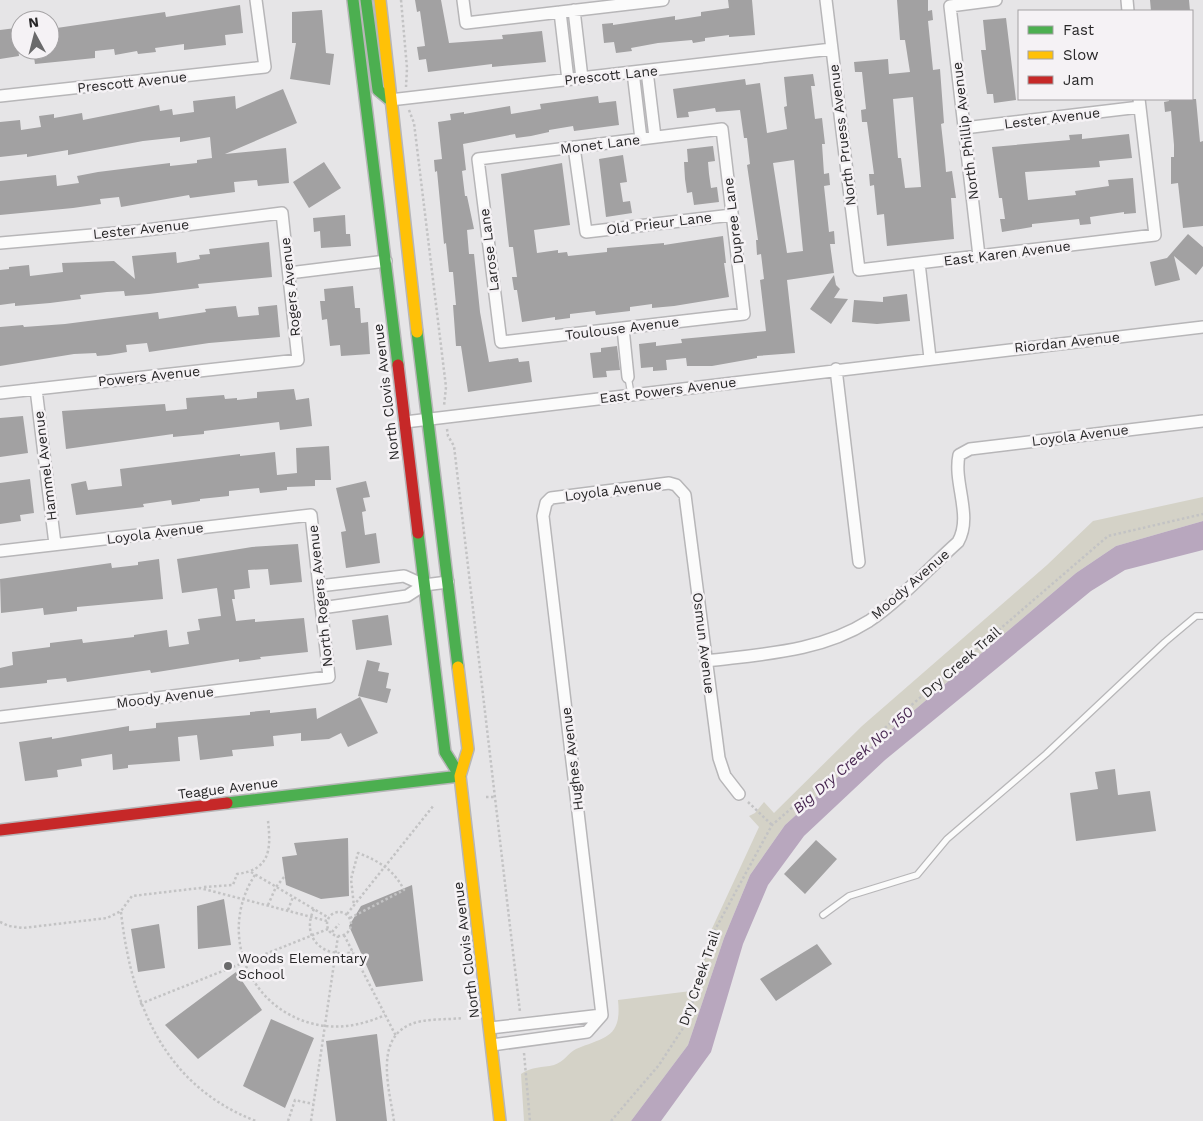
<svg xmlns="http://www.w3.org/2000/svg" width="1203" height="1121" font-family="'Work Sans',sans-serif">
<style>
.green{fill:#d4d2c7}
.water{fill:#b8a7be}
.building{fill:#a2a1a2;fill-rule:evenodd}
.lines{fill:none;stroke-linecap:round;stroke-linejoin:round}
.lane-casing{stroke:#b7b6b8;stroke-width:8}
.street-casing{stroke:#b7b6b8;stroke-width:14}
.fast-casing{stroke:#b7b6b8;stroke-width:14}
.slow-casing{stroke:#b7b6b8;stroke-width:14}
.jam-casing{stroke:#b7b6b8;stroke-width:14}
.path{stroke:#c3c3c4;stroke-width:2.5;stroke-dasharray:2.5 2.5;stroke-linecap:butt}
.lane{stroke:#fbfbfb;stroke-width:5.5}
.street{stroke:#fbfbfb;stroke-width:11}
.fast{stroke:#4caf50;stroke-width:11}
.slow{stroke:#ffc107;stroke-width:11}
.jam{stroke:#c62828;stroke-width:11}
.poi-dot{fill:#6a6a6b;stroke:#f5f2f5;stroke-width:2}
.labels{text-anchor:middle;stroke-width:5;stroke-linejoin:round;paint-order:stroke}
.street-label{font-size:14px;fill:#282728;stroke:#f5f2f5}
.poi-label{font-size:14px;fill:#282728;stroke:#f5f2f5;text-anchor:start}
.water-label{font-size:15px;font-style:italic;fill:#482851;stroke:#f5f2f5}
</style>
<rect width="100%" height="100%" fill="#e6e5e7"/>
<!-- green -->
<path class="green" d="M1203 497V521L1116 546 1076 573 872 746 785 825 750 875 724 938 688 1045 631 1121H524L521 1074C532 1066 542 1068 554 1065 564 1062 568 1053 576 1049 605 1037 622 1038 618 1000L691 991 709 935 759 827 749 816 755 813 764 802 774 813 862 726 1047 565 1093 521Z"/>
<!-- water -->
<path class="water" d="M1203 521V550L1125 570 1091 591 885 760 804 836 768 885 743 944 711 1052 661 1121H631L688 1045 724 938 750 875 785 825 872 746 1076 573 1116 546Z"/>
<!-- building -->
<path class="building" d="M415 0H441L449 43 503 39 502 35 542 31 546 62 492 67V64L428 72 426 59 419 60 417 47 425 46 420 11 417 12Z
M728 0H752L755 35 729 37V35L705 38V41L693 43 692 40 658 43 631 48 632 51 616 53 614 42 604 43 602 24 613 23V25L675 16V20L701 16V12L729 8Z
M897 0H928V11L932 10 933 20 928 21 933 70 940 69 944 123 941 124 945 160 946 172 952 171 956 198H951L954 239 887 246 884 214 877 215 874 185 870 186 869 174H874L867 122H862L861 110 866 109 862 72H855L854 62 888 59 889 74 910 72 905 40H900ZM913 97 921 187 905 188 901 158H898L893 99Z
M1150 0H1189L1190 11H1151Z
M240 5 243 33 225 35 226 45 184 50V44L155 48 156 52 138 54 137 51 115 55 114 49 95 51V58L35 64 33 50H50V29L165 12 166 17Z
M322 10 326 53 334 54 330 85 290 79 296 43H292V12Z
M1006 18 1016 100 994 103 993 94H987L985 81 981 50H986L983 20Z
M16 28 19 56 0 59V30Z
M813 74 815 86H811L815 119 822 118 825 144H822L824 174 829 173 830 185 824 186 829 232 834 231 835 244H830L834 273 787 280 795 353 757 356V358L712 366H687L686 358 666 360 667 370 653 371V367L641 368 639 344 656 342V346L682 343 681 339 766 331 760 280 764 279 761 254 757 255 756 240H758L747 165 750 164 747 138H744L740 110 716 112 715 108 688 112 689 117 677 118 673 89 745 79 746 85 760 83 767 133 787 129 784 107 787 106 784 77ZM794 160 803 251 787 253 773 163Z
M283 89 297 123 225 154 286 148 289 183 258 186 257 180 234 182 235 192 190 198 189 195 121 207 119 197 100 199 101 204 73 208 0 215V181L56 175 57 186 79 183 77 176 98 172 170 163V166L197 163V160L212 158 210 137 180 142V137L143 141 68 155V150L27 157V154L0 157V122L20 120 21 130 41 127 39 116 54 114V118L82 113 83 120 159 105 160 111 172 109 173 115 194 112 193 101 235 96 236 109Z
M598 96 599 103 616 101 619 125 574 131 573 126 549 130V132L531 136 516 138 515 134 463 144 466 170 462 171 465 196H467L474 229 467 230 469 254H474L480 312 489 362 518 358 519 362 529 361 532 382 468 392 461 346H456L453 305H456L453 272H449L446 243 444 244 437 171 435 172 434 160 442 159 438 122 451 120 450 114 464 112V114L510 106 511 114 541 109 540 104Z
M1169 99H1196L1200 142 1203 141V226L1183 228 1178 183 1171 184V157H1174V145L1171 111 1165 112 1164 102 1169 101Z
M1082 134V139L1129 134 1132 158 1099 161 1100 167 1025 172 1028 200 1076 195 1075 191 1109 186 1108 180 1133 178 1136 213 1124 214V212L1090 217 1091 224 1080 225 1079 219 1032 224V227L1002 232 1000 219H1005L1002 198H999L992 147 1070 140 1069 135Z
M713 146 715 161 708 162 709 174 711 188 717 187 719 202 694 205 692 192 687 193 685 179 684 162H688L687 149Z
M623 155 627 182 620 183 623 202 630 201 632 213 606 217 599 159Z
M324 162 341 188 309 208 293 182Z
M562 163 570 225 534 230 537 253 558 250V253L567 252 568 256 607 252V248L664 243V245L723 236 726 263H724L729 297 674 306 652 308V304L630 307V311L596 315 595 311 570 314V318L555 320V317L522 322 517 290H514L512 277H517L513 247H509L501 174Z
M345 215 346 234H350L351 246 321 248 320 231 314 232 313 218Z
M1188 234 1203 247V266L1196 275 1174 256 1180 280 1155 286 1150 262 1167 258Z
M269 242 272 277 198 284 199 288 149 294 125 296 124 291 107 292 80 295 81 299 50 303 15 306V303L0 305V270L9 269V267L29 265 30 276 63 272 62 263 114 261 135 279 132 256 176 252 177 263 200 259 199 255 210 254 209 249Z
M834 275 836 285 840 289 834 298 848 299 831 324 810 309Z
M353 286 355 308H360L361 323 368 322 370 354 341 356 340 345 330 346 327 319 322 320 320 301H325L324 289Z
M907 294 910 321 877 324 852 322 854 300 883 302V297Z
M277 305 280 337 209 343 149 352 147 343 126 345 127 352 109 355 97 356 96 353 74 354 0 366V327L23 325 24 327 65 324 158 312 159 319 206 312 205 309 236 306 238 317 259 315 258 307Z
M617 346 620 370 606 371 607 377 593 378 590 353 601 352V348Z
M294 389 296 400 309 398 312 426 280 430 279 422 204 431V434L173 437V434L66 449 62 411 165 404 166 411 187 409 186 398 224 395 225 399 237 398V400L257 398V392Z
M23 416 28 453 0 457V418Z
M329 446 331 480H315V486L287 487V490L260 493 259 488 229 491V496L200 499V501L172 505 171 500 143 504 144 507 76 515 71 484 86 481 88 490 122 486 120 469 240 454V456L275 452 277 475 297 473 296 448Z
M30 479 34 513 20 515 21 521 0 524V483Z
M366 481 370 497 363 498 366 511 362 512 365 535 376 533 380 563 346 568 341 532 346 531 336 488Z
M298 544 302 582 270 585 268 569 248 570 250 588 234 590 235 599H232L236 621 255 619V622L304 618 308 652 260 657 261 659 239 662V659L151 673 150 670 67 682 66 678 47 680V683L0 688V668L13 665 12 652 50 647V643L82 639 83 643 134 637V635L167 630 169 647 189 644 187 632 200 630 198 619 221 616 217 588 182 593 177 559 252 547Z
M159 559 163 599 77 607V611L44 615 43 608 1 613 0 579 111 563 112 568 138 565V562Z
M388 615 392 645 356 650 352 620Z
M367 660 380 663 378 671 389 673 386 688 391 689 387 703 358 696Z
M360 697 378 733 348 747 341 733 329 739 301 741V733L273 736 274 746 232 750 233 756 200 760 197 735 178 737 180 761 128 765V768L113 770 112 754 81 759 82 766 57 770 58 777 25 781 19 742 52 737V739L129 726V731L156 728V723L250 715V712L270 710V713L316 708 317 719Z
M1115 769 1118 795 1150 791 1156 831 1076 841 1070 793 1098 789 1095 772Z
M348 838 349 896 321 899 286 885 282 857 297 855 294 843Z
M816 840 837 859 805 894 784 874Z
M412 885 423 981 376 987 349 926 361 906Z
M224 899 231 945 198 949 197 906Z
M159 924 165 968 138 972 131 929Z
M817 944 832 964 776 1001 760 979Z
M236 972 262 1010 198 1059 165 1025Z
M271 1019 314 1038 285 1108 243 1086Z
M377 1034 387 1121H336L326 1041Z"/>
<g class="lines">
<defs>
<path id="lane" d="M628 377 631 394
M823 915 849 896 917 875 947 839 1046 754 1165 642 1196 616H1203"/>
<path id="street" d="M463 0 466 23 663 0
M826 0 859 270 1155 235 1139 99
M1127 0 1128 11
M574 10 582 78
M560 12 568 80
M647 71 655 137
M633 72 641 139
M0 96 265 67 256 0
M390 100 832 49
M964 128 1140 107
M722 129 744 314 501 342 478 159Z
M574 147 586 232 732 215
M0 243 138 231 282 213 298 360 0 393
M979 256 950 6 996 0
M919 263 930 358
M289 273 386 261
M623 328 628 377
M836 369 859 562
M36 389 55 544
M405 422 1203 327
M0 551 311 515 329 677 0 717
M424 585 448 582
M319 586 404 576 424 585 407 596 321 608
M707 661C762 654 820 652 869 621 899 601 931 566 958 542 973 516 953 483 959 455L970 449 1203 421
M602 1015 543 516 546 503 551 498 669 483 676 485 685 495 719 758 725 776 739 794
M490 1028 602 1015
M492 1045 587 1032 602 1015"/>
<path id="fast" d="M353 0 398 365
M366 0 378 90 390 100
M417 332 458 667
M418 533 445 752 460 776
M227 803 460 776"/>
<path id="slow" d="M380 0 417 332
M458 667 468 749 460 776 500 1121"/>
<path id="jam" d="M398 365 418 533
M0 830 227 803"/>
</defs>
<!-- lane casing -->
<use href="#lane" class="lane-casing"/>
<!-- street casing -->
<use href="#street" class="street-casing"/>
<!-- fast casing -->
<use href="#fast" class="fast-casing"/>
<!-- slow casing -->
<use href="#slow" class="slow-casing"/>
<!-- jam casing -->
<use href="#jam" class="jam-casing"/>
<!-- path -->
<path class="path" d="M401 0 407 68 406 87
M409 110 414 123 446 387 444 406
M447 429 448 436 454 446 520 1012
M486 797H494
M748 802 772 825
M251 872 329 918
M255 875C218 931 247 1008 314 1024 338 1030 363 1025 385 1015
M204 887 233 885 237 874C271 870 271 848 268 821
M268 905 276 887 284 877
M314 909C300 938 324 959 353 952
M288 910 293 897
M327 924a12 12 0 1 1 24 0a12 12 0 1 1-24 0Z
M121 912C131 1003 164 1086 256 1121
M347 914 434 805
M350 918 404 890C394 870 379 861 358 853L351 879 354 906
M0 922 9 926 23 928 107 918 121 911 132 896 200 888 327 921
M332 932 339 924
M344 935 396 1036
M140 1004 328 929
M524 1053 530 1121
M288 1121 295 1100 313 1104
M311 1121 338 936
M394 1121C390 1092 374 1041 409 1025 424 1018 446 1020 463 1018
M611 1121 659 1065 687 1022 710 939 772 825 1108 536 1203 514"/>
<!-- lane -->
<use href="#lane" class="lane"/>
<!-- street -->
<use href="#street" class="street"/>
<!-- fast -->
<use href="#fast" class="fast"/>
<!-- slow -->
<use href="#slow" class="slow"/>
<!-- jam -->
<use href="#jam" class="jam"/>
</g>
<!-- markers -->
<circle class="poi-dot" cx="228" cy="966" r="5"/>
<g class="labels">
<!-- street labels -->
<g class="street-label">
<text transform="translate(611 75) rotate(-6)" y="5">Prescott Lane</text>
<text transform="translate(132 82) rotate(-6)" y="5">Prescott Avenue</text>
<text transform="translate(1052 118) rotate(-7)" y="5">Lester Avenue</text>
<text transform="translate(965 131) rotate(-97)" y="5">North Phillip Avenue</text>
<text transform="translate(842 135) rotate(-97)" y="5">North Pruess Avenue</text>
<text transform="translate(600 144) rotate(-7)" y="5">Monet Lane</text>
<text transform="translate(733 221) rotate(-97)" y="5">Dupree Lane</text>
<text transform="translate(659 223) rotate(-7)" y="5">Old Prieur Lane</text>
<text transform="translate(141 229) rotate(-6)" y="5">Lester Avenue</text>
<text transform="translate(489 250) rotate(-97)" y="5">Larose Lane</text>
<text transform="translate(1007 253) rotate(-7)" y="5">East Karen Avenue</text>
<text transform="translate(290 287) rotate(-96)" y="5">Rogers Avenue</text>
<text transform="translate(622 328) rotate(-7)" y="5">Toulouse Avenue</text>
<text transform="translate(1067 342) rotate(-6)" y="5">Riordan Avenue</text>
<text transform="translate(149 376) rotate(-6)" y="5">Powers Avenue</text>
<text transform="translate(668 390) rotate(-7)" y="5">East Powers Avenue</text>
<text transform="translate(386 392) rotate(-97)" y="5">North Clovis Avenue</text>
<text transform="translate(1080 435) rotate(-7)" y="5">Loyola Avenue</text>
<text transform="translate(45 466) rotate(-97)" y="5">Hammel Avenue</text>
<text transform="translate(613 490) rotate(-7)" y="5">Loyola Avenue</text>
<text transform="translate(155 533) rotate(-7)" y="5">Loyola Avenue</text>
<text transform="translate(910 584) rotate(-41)" y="5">Moody Avenue</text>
<text transform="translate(320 596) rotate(-96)" y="5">North Rogers Avenue</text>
<text transform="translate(704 643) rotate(83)" y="5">Osmun Avenue</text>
<text transform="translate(961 662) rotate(-41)" y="5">Dry Creek Trail</text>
<text transform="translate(165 697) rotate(-7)" y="5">Moody Avenue</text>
<text transform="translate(572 759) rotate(-97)" y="5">Hughes Avenue</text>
<text transform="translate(228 788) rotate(-7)" y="5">Teague Avenue</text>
<text transform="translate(466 950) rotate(-97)" y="5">North Clovis Avenue</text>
<text transform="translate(699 978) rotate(-71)" y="5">Dry Creek Trail</text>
</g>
<!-- poi labels -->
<g class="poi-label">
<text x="238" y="963">Woods Elementary<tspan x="238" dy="16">School</tspan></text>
</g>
<!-- water labels -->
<g class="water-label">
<text transform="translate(853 760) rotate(-41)" y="5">Big Dry Creek No. 150</text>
</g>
</g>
<!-- legend -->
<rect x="1018" y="10" width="175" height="90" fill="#f5f2f5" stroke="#a3a1a3"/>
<rect x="1028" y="26" width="25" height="8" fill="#4caf50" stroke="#a3a1a3"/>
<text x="1063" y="35" font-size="15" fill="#282728">Fast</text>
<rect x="1028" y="51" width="25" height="8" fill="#ffc107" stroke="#a3a1a3"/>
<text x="1063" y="60" font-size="15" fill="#282728">Slow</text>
<rect x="1028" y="76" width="25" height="8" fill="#c62828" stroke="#a3a1a3"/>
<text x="1063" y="85" font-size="15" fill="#282728">Jam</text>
<!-- north arrow -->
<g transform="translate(35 35) rotate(353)"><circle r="24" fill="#f5f2f5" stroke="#a3a1a3"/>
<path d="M0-4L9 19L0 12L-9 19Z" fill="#6a6a6b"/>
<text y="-8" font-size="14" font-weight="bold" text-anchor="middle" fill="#282728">N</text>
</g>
</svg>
